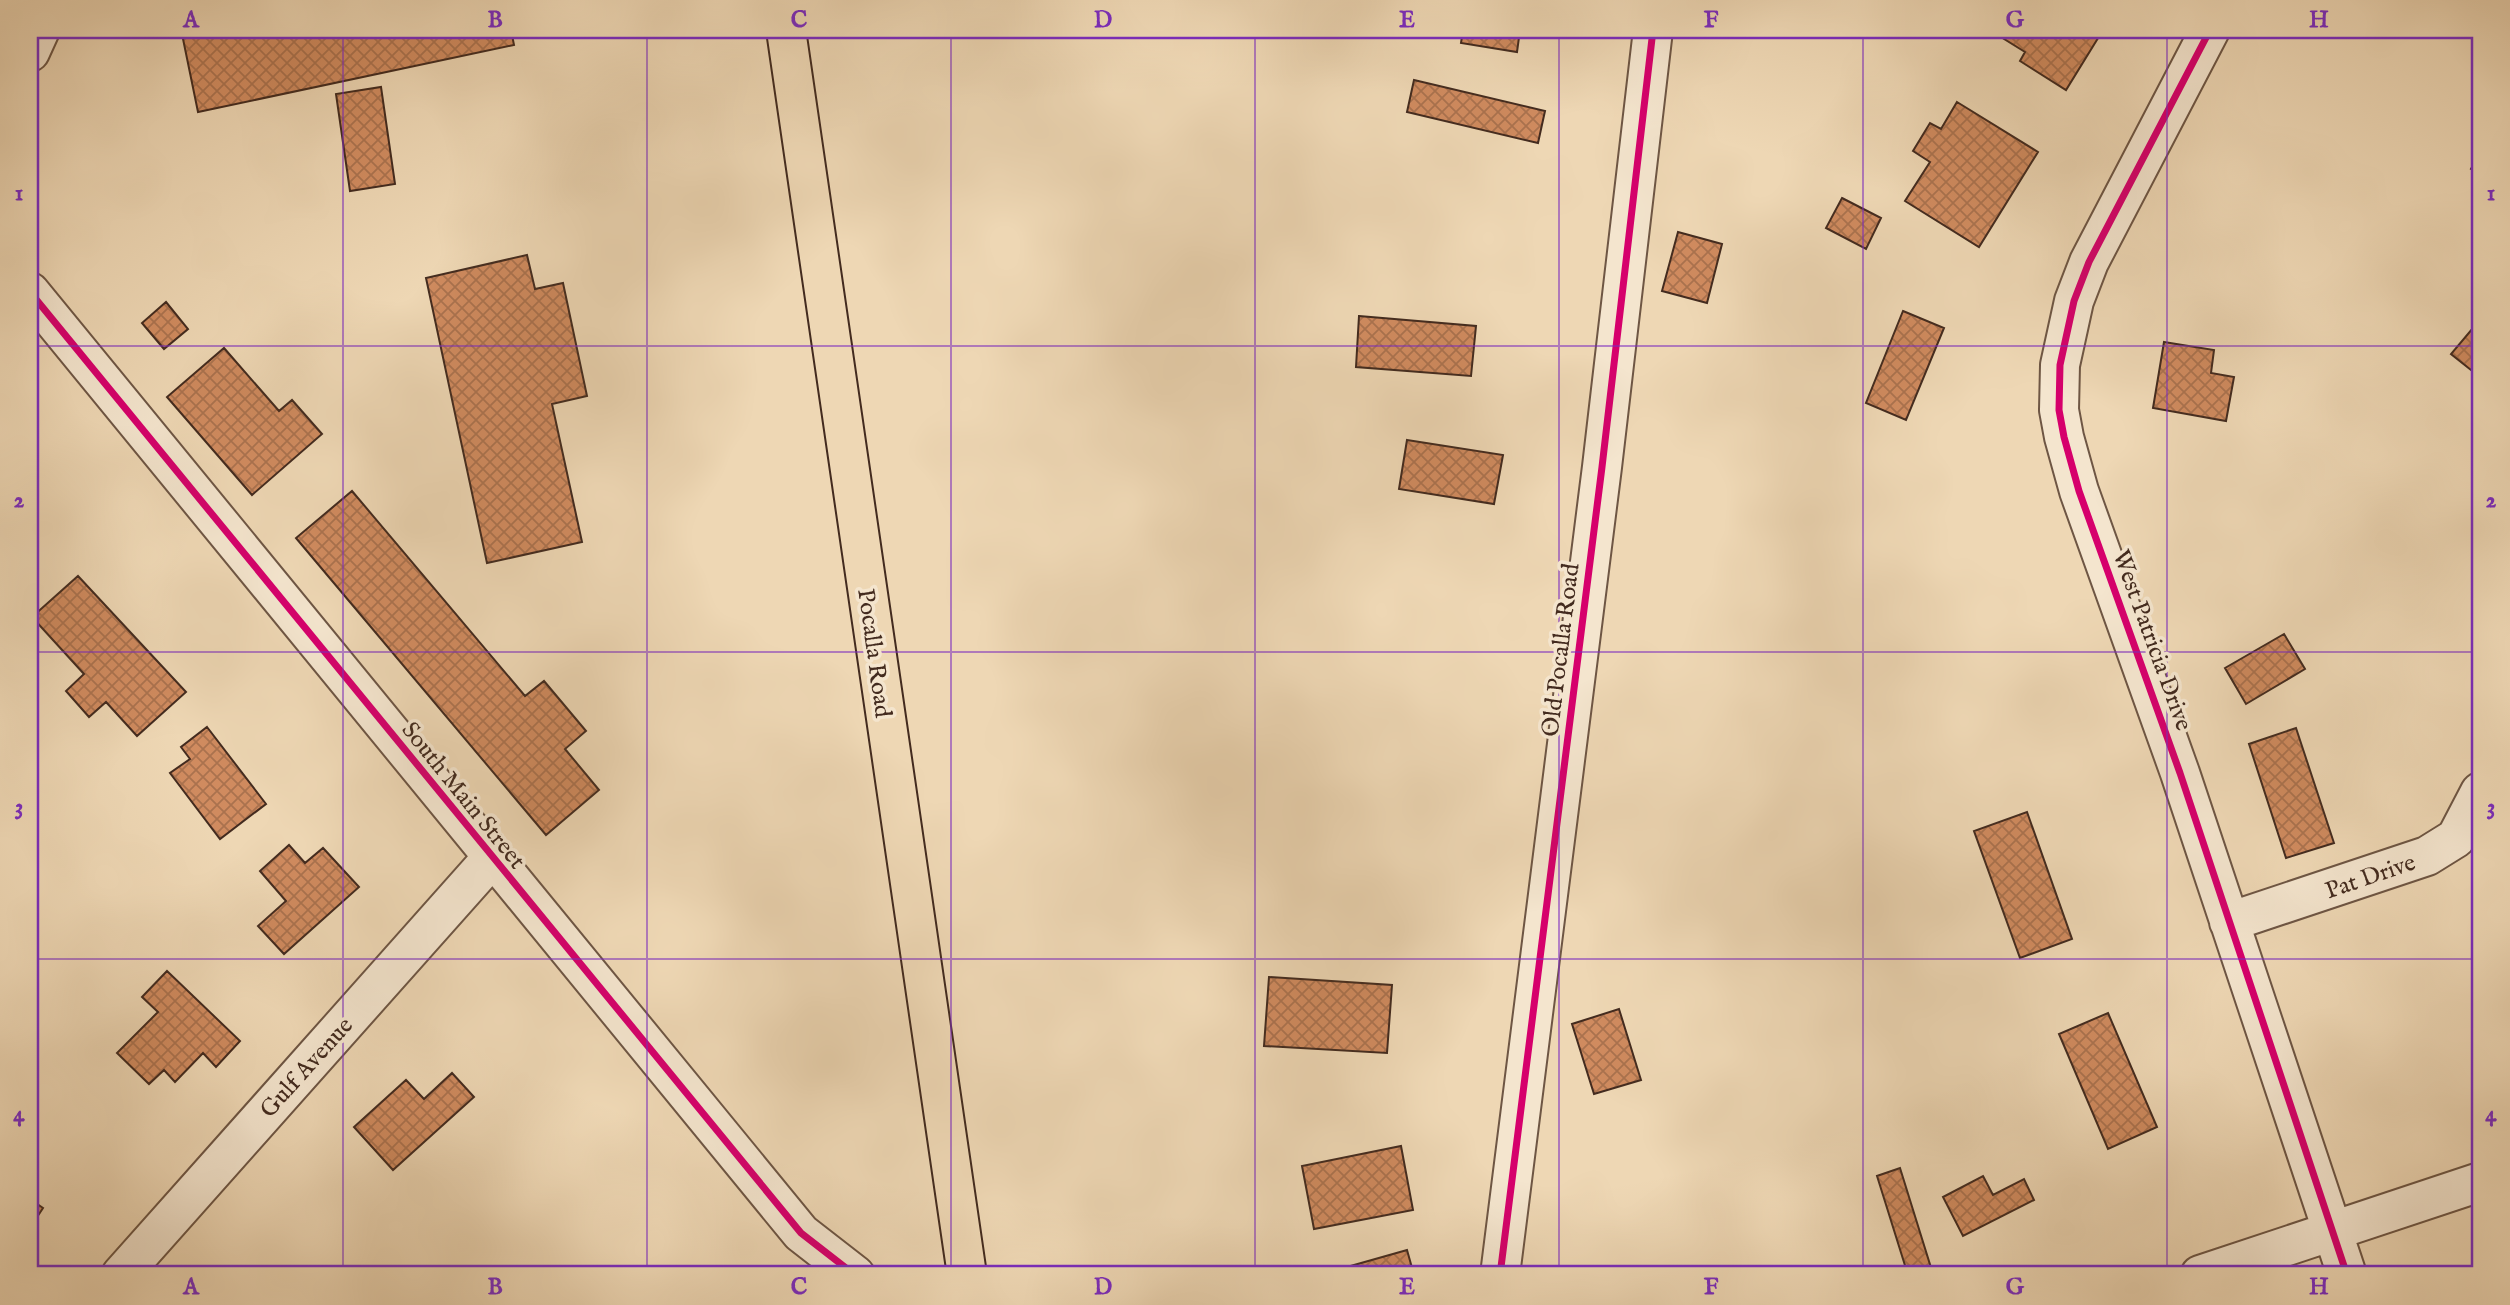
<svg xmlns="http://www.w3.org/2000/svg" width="2510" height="1305" font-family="'IM FELL English',serif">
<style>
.building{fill:url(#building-cross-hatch);stroke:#432b1f;stroke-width:2}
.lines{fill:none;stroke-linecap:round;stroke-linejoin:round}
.street-casing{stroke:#6e5644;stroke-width:42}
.primary-casing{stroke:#432b1f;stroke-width:42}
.street{stroke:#f4e5ce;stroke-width:38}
.primary{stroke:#eed7b4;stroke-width:38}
.cycleway-casing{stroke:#f4e5ce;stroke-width:11}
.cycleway{stroke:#d6006c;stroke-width:7}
.grid{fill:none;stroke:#7b2cbf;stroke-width:2;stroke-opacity:0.55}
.labels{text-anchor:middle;stroke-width:7;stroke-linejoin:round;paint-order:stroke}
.street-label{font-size:24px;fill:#432b1f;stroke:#f4e5ce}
.neatline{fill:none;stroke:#7b2cbf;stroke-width:2.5}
.grid-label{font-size:23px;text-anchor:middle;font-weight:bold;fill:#7b2cbf}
</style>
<defs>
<pattern id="building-cross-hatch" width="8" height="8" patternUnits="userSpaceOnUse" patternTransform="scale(1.75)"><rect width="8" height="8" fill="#d08b5f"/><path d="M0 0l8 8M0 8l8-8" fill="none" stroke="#aa724e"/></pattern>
</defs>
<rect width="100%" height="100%" fill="#eed7b4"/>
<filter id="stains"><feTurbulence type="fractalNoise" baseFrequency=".00286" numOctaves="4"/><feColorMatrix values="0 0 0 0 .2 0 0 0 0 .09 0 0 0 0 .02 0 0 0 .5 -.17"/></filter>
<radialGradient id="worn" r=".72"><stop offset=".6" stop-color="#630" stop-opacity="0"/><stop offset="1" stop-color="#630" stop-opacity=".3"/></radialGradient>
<!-- building -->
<path class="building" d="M203 30H511L514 45 198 112 182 34Z
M1463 30H1520L1517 52 1461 43Z
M1995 30H2103L2066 90 2020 61 2025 52 1993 32Z
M1414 80 1545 111 1538 143 1407 112Z
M381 87 395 184 350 191 336 94Z
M1957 102 2038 152 1979 247 1905 201 1930 162 1913 151 1930 123 1941 129Z
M2480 154V174L2471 169Z
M1842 198 1881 218 1866 249 1826 228Z
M1678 232 1722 244 1707 303 1662 291Z
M527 255 535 289 563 283 587 396 552 404 582 542 487 563 426 278Z
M166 302 188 329 164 349 142 323Z
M1903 311 1944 328 1906 420 1866 403Z
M1359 316 1476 326 1471 376 1356 367Z
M2473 328 2480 334V370L2476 374 2451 354Z
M2164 342 2214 350 2211 373 2234 377 2226 421 2153 408Z
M224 348 279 411 292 400 322 434 252 495 167 397Z
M1407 440 1503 455 1494 504 1399 489Z
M352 491 525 696 544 681 586 731 565 749 599 790 546 835 296 538Z
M78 576 186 692 137 736 106 702 89 717 66 691 84 674 32 617Z
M2284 634 2305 669 2246 704 2225 668Z
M207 727 266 804 220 839 170 773 190 759 181 747Z
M2296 728 2334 843 2286 858 2249 744Z
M2027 812 2072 939 2020 958 1974 831Z
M289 845 305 863 323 848 359 887 284 954 258 926 286 901 260 871Z
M167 971 240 1041 216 1067 203 1053 175 1082 164 1070 149 1084 117 1053 158 1012 142 997Z
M1269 977 1392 985 1387 1053 1264 1046Z
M1619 1009 1641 1080 1594 1094 1572 1024Z
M2108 1013 2157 1127 2108 1149 2059 1034Z
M452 1073 474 1097 393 1170 354 1127 406 1080 424 1099Z
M1401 1146 1413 1210 1314 1229 1302 1166Z
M1900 1168 1932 1271 1921 1275H1908L1877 1176Z
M1983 1176 1993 1195 2024 1179 2034 1200 1963 1236 1943 1197Z
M30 1199 43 1208 30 1228Z
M1407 1250 1414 1275H1342L1340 1269Z
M2480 1265V1275H2450Z"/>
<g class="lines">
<defs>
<path id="street" d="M2210 30 2089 262 2074 301 2060 365 2059 410 2064 437 2079 491 2180 773 2347 1275
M30 52 40 30
M30 292 801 1233 855 1275
M2229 922 2427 856 2456 838 2480 792
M121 1275 491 859
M1500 1275 1602 467 1653 30
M2200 1275 2480 1182"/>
<path id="primary" d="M786 30 967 1275"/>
</defs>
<!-- street casing -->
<use href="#street" class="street-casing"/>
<!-- primary casing -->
<use href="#primary" class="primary-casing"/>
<!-- street -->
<use href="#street" class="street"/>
<!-- primary -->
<use href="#primary" class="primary"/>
<defs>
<path id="cycleway" d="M2210 30 2089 262 2074 301 2060 365 2059 410 2064 437 2079 491 2180 773 2347 1275
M30 292 801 1233 855 1275
M1500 1275 1602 467 1653 30"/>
</defs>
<!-- cycleway casing -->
<use href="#cycleway" class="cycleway-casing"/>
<!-- cycleway -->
<use href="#cycleway" class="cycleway"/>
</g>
<!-- grid -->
<path class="grid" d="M343 30V1275M647 30V1275M951 30V1275M1255 30V1275M1559 30V1275M1863 30V1275M2167 30V1275M30 346H2480M30 652H2480M30 959H2480"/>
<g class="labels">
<!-- street labels -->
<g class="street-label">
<text transform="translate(2153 640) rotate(70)" y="8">West Patricia Drive</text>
<text transform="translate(1560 650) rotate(-83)" y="8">Old Pocalla Road</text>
<text transform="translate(875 653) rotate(82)" y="8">Pocalla Road</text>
<text transform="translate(464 795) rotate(51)" y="8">South Main Street</text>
<text transform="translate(2370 876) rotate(-19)" y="8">Pat Drive</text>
<text transform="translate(306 1067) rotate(-48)" y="8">Gulf Avenue</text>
</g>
</g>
<!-- margin -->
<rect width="2510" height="1305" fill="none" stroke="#eed7b4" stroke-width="77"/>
<rect x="38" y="38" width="2434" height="1228" class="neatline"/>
<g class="grid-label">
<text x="191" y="27">A</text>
<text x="495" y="27">B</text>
<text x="799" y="27">C</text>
<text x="1103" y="27">D</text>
<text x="1407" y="27">E</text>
<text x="1711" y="27">F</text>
<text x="2015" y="27">G</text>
<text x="2319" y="27">H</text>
<text x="19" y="200">1</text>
<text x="2491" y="200">1</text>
<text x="19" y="507">2</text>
<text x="2491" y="507">2</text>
<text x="19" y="814">3</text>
<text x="2491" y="814">3</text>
<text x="19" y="1121">4</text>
<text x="2491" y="1121">4</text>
<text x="191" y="1294">A</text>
<text x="495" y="1294">B</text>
<text x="799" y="1294">C</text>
<text x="1103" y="1294">D</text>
<text x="1407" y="1294">E</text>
<text x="1711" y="1294">F</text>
<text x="2015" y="1294">G</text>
<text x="2319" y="1294">H</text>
</g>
<rect width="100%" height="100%" filter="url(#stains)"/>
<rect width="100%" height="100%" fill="url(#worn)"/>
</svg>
